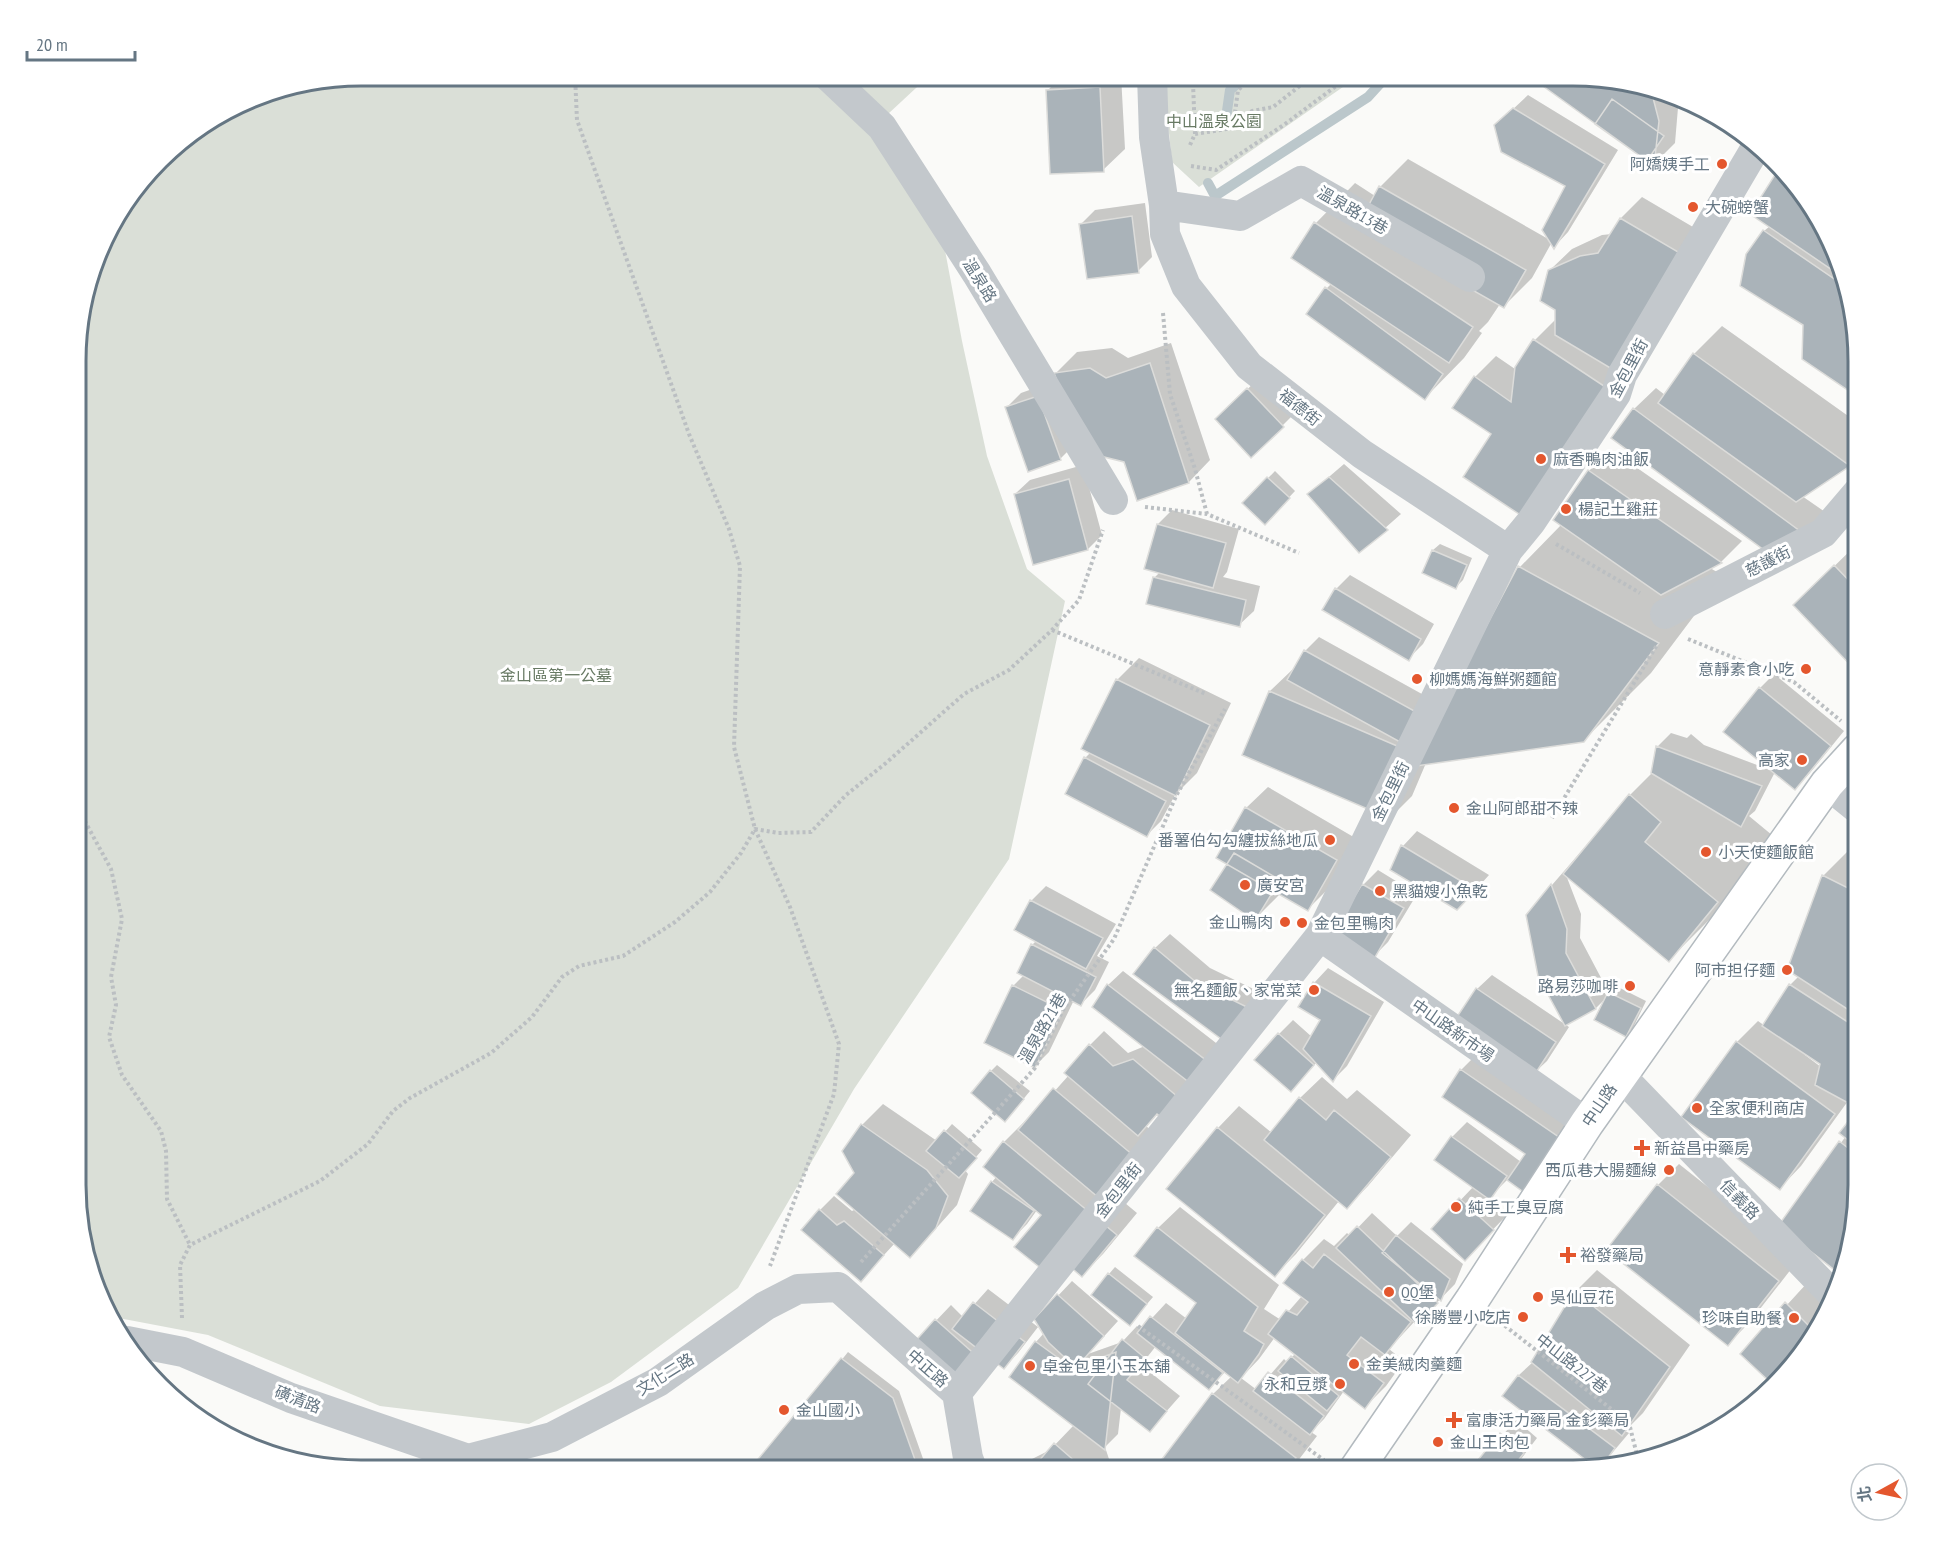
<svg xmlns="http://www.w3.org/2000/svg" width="1933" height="1546" font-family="'PT Sans Narrow','Noto Sans TC',sans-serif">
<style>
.green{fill:#dadfd7}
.shadow{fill:#0003;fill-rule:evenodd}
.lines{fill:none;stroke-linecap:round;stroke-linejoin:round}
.stream{stroke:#bbc7cb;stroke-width:10}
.building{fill:#aab3b9;stroke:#dcdcda;stroke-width:1.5}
.secondary-casing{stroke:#b3babf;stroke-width:36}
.path{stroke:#bbbfc2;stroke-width:4;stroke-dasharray:3 3;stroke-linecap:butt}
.street{stroke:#c3c8cc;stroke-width:30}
.secondary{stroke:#fff;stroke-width:33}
.poi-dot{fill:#e4572e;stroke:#fff;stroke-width:2}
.labels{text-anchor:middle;stroke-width:6;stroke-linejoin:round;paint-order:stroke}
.park-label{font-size:16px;fill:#687a64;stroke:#fff}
.poi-label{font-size:16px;fill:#657683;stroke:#fff;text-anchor:start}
.street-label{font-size:16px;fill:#657683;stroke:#fff}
.rim{fill:none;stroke:#657683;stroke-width:3}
</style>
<rect width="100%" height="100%" fill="#fafaf8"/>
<!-- green -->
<path class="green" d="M361 75H808L867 129 944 245 962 341 987 456 1027 569 1065 601 1009 859 854 1089 738 1288 611 1382 529 1424 380 1406 208 1335 108 1316 104 1311 76 1205 77 323 113 218 173 146 268 90Z
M848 75H930L888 114Z
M1163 75H1357L1353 80 1199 187 1172 162Z"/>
<!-- shadow -->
<path class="shadow" d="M1063 75H1121L1125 149 1103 170 1048 90Z
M1532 76H1591L1679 96 1675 143 1654 164Z
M1528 95 1618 150 1568 232 1555 246 1552 242 1532 278 1504 306 1500 304 1488 322 1479 331 1482 333 1464 358 1425 398 1327 288 1332 283 1293 257 1316 223 1355 183 1375 196 1380 187 1408 159 1550 240 1567 186 1511 111Z
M1779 172 1836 251 1858 360 1804 324 1764 231 1770 226 1752 214Z
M1642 197 1710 237 1636 372 1493 434 1475 377 1496 356 1515 369 1535 340 1557 318 1550 270 1572 249 1602 235 1612 234 1621 218Z
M1145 203 1152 257 1138 271 1081 224 1095 210Z
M1722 326 1858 423V456L1849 464 1802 496 1828 514 1807 535 1613 438 1634 409 1656 388 1665 395 1694 354Z
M1171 343 1210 460 1189 482 1138 499 1125 461 1056 373 1077 352 1112 348 1128 358Z
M1262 375 1297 411 1252 456 1217 419Z
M1052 382 1074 445 1060 459 1007 407 1021 393Z
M1610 449 1742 541 1721 562 1710 568 1724 576 1651 673 1583 741 1426 763 1412 796 1390 818 1244 754 1270 691 1292 670 1294 671 1305 651 1319 637 1440 704 1433 731 1520 567 1562 524 1555 520 1589 471Z
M1344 464 1401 514 1359 551 1309 494Z
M1083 465 1102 535 1088 549 1015 494 1030 480Z
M1275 471 1295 491 1265 523 1244 503Z
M1172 510 1239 529 1227 572 1223 577 1260 586 1254 611 1239 625 1154 578 1160 572 1158 524Z
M1440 544 1472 558 1463 580 1456 587 1423 572 1433 550Z
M1856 545 1858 547V670L1816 584Z
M1350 575 1434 624 1423 644 1408 659 1336 589Z
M1139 658 1231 703 1197 773 1175 795 1161 821 1147 835 1085 758 1091 752 1083 748 1117 680Z
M1774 674 1844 731 1809 774 1795 788 1775 772 1755 811 1749 816 1778 840 1730 899 1669 960 1566 875 1581 914 1580 938 1609 993 1616 986 1646 1001 1633 1028 1626 1035 1607 997 1596 1008 1565 1024 1528 916 1552 885 1630 795 1653 772 1657 747 1671 733 1687 738 1691 734 1704 745 1773 771 1760 688Z
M1268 787 1357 839 1329 888 1308 909 1281 893 1255 919 1229 864 1246 808Z
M1417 831 1489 875 1472 894 1392 869 1403 846Z
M1858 841 1857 1094 1848 1101 1801 1166 1780 1188 1737 1042 1758 1021 1765 1026 1790 985 1799 976 1789 970 1823 876ZM1807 1053 1822 1063 1821 1067 1805 1055Z
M1378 870 1417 894 1388 942 1373 957 1334 934 1364 884Z
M1046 886 1116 924 1097 956 1109 962 1095 990 1081 1004 1074 1000 1049 1052 1035 1066 1013 986 1024 975 1019 972 1032 945 1037 940 1016 930 1032 900Z
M1170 934 1210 968 1272 998 1246 1031 1135 974 1155 948Z
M1328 968 1384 1002 1347 1066 1333 1080 1317 1062 1291 1090 1279 1034 1293 1020 1312 1037 1322 1020 1300 1007 1314 983Z
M1123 971 1229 1053 1158 1113 1146 1126 1161 1139 1113 1193 1137 1213 1103 1254 1082 1275 1043 1214 1037 1210 1027 1224 1013 1238 992 1182 997 1176 1004 1142 1025 1121 1027 1122 1069 1075 1090 1045 1104 1031 1128 1053 1145 1046 1094 1007 1108 985Z
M1492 975 1569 1027 1547 1061 1532 1075 1477 989Z
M1475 1056 1579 1127 1529 1194 1508 1179 1489 1198 1507 1215 1479 1244 1433 1229 1474 1186 1436 1160 1452 1137 1467 1122 1521 1162 1527 1153 1461 1070Z
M997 1065 1030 1091 1012 1113 991 1071Z
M1322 1077 1347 1099 1357 1090 1411 1135 1368 1186 1347 1207 1339 1201 1296 1254 1275 1275 1168 1189 1218 1128 1239 1106 1272 1133 1300 1098Z
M883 1104 937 1141 952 1124 982 1150 965 1170 968 1174 957 1205 931 1234 910 1256 895 1243 861 1280 820 1210 834 1196 852 1211 856 1209 855 1173 862 1125Z
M1857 1112V1205L1841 1273 1780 1226 1846 1136 1841 1133Z
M1679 1164 1799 1259 1749 1323 1728 1344 1658 1185Z
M1180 1207 1279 1285 1264 1309 1281 1320 1302 1296 1303 1260 1324 1239 1334 1246 1347 1233 1350 1236 1372 1213 1397 1236 1411 1222 1463 1264 1455 1284 1417 1323 1415 1321 1389 1349 1404 1361 1386 1386 1365 1407 1344 1391 1324 1419 1311 1432 1317 1436 1290 1471H1155L1213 1394 1232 1376 1226 1371 1209 1388 1156 1346 1141 1365 1180 1396 1150 1430 1121 1408 1118 1434 1105 1447 1113 1471H1016L1024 1463 1050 1450 1074 1425 1036 1342 1044 1333 1036 1319 1072 1281 1118 1321 1088 1354 1122 1342 1137 1326 1141 1330 1166 1303 1187 1319 1199 1302 1158 1228ZM1275 1337 1296 1353 1287 1362 1284 1359 1257 1390 1241 1378 1259 1359Z
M1115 1267 1153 1297 1130 1324 1109 1274Z
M1597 1270 1690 1345 1643 1413 1625 1431 1629 1433 1602 1465 1504 1396 1519 1375 1533 1362 1575 1292Z
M1808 1282 1830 1305 1787 1374 1742 1354Z
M988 1289 1038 1327 1018 1353 1004 1367 985 1353 913 1345 951 1305 963 1317Z
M848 1352 899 1391 926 1467 923 1471H753Z
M1516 1420 1537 1438 1518 1463 1528 1471H1471Z"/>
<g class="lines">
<!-- stream -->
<path class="stream" d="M1226 118 1230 90 1248 75
M1208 183 1215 196 1368 97 1388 75"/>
</g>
<!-- building -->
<path class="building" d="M1529 76H1591L1651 90 1659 121 1654 166Z
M1100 87 1104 172 1050 174 1046 90Z
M1682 97 1724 123 1692 112Z
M1612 99 1664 136 1647 161 1595 124Z
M1513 108 1605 164 1554 249 1542 230 1565 186 1501 152 1494 125Z
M1778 170 1836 251 1841 276 1750 214Z
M1379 186 1526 270 1504 308 1358 225Z
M1132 216 1139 273 1087 279 1079 224Z
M1620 218 1690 259 1622 375 1555 335V310L1540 301 1548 270 1580 256 1598 253Z
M1314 222 1473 327 1449 363 1291 258Z
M1763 230 1843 285 1858 360V397L1802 359 1803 325 1740 286 1746 254Z
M1325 287 1443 374 1425 400 1306 314Z
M1533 339 1616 394 1531 522 1463 477 1491 434 1452 408 1474 376 1511 402 1515 367Z
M1693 353 1850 466 1796 502 1658 403Z
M1150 363 1189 483 1137 501 1124 462 1084 452 1054 373 1090 368 1106 378Z
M1247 388 1284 427 1251 458 1215 419Z
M1038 396 1061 460 1028 472 1005 407Z
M1633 408 1808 537 1775 558 1611 438Z
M1588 470 1722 563 1661 595 1553 520Z
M1267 477 1290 498 1265 525 1242 503Z
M1329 477 1388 530 1359 553 1307 494Z
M1069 479 1088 550 1033 565 1014 494Z
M1157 524 1226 543 1213 588 1144 569Z
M1432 550 1467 565 1456 589 1422 573Z
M1834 565 1858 590V673L1793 605Z
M1518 566 1659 643 1584 742 1409 767 1418 755Z
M1153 577 1246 600 1240 627 1146 604Z
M1335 588 1421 639 1409 661 1322 610Z
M1304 650 1427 718 1411 748 1287 680Z
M1116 679 1210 725 1176 796 1081 749Z
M1759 687 1831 746 1795 790 1723 732Z
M1269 691 1418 755 1391 819 1242 755Z
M1656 746 1762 786 1741 827 1651 773Z
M1084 757 1166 801 1147 837 1065 794Z
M1629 794 1661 822 1645 842 1718 902 1669 962 1563 874Z
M1245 807 1337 860 1308 911 1216 858Z
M1401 845 1476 890 1457 910 1390 870Z
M1234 853 1280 880 1255 921 1210 890Z
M1822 875 1858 893V1016L1787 970Z
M1362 884 1404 908 1374 959 1332 934Z
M1551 884 1567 929 1566 953 1596 1009 1565 1026 1538 976 1526 915Z
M1030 900 1103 938 1086 969 1014 930Z
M1031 944 1096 977 1081 1006 1017 973Z
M1154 947 1196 982 1259 1013 1232 1047 1133 974Z
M1313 982 1371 1016 1333 1082 1303 1049 1320 1020 1298 1007Z
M1107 984 1216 1068 1199 1090 1092 1007Z
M1789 984 1857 1028 1856 1051 1857 1073 1855 1076 1857 1079V1096L1850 1104 1815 1085 1820 1064 1762 1026Z
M1012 985 1063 1010 1035 1068 984 1043Z
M1476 988 1556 1042 1533 1077 1453 1023Z
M1608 992 1641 1008 1626 1037 1594 1020Z
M1278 1033 1314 1065 1291 1092 1254 1060Z
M1736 1041 1835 1114 1780 1190 1681 1117Z
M1089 1044 1113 1066 1133 1059 1185 1103 1168 1123 1157 1114 1138 1136 1064 1073Z
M1460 1069 1566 1142 1529 1196 1507 1180 1525 1154 1442 1097Z
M990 1070 1024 1099 1005 1122 971 1093Z
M1053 1088 1140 1161 1105 1203 1018 1130Z
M1299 1097 1326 1120 1334 1110 1391 1157 1347 1209 1264 1140Z
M1857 1110V1147L1839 1133Z
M861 1124 927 1170 948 1196 936 1228 910 1258 836 1194 854 1173 842 1151Z
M1217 1127 1325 1215 1275 1277 1166 1189Z
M944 1130 977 1158 959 1178 926 1151Z
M1451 1136 1507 1176 1490 1200 1434 1160Z
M1003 1141 1117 1235 1082 1277 1061 1259 1048 1274 1014 1247 1041 1215 983 1167Z
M1839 1141 1857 1155V1205L1841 1275 1778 1226Z
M991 1181 1034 1211 1013 1240 970 1211Z
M1657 1184 1779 1281 1728 1346 1606 1250Z
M1459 1198 1494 1230 1465 1261 1431 1229Z
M819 1209 837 1225 844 1221 884 1255 861 1282 801 1230Z
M1357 1226 1438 1303 1417 1325 1336 1248Z
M1157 1227 1258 1307 1244 1331 1264 1344 1259 1354 1238 1383 1175 1333 1196 1303 1134 1256Z
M1396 1235 1450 1279 1441 1301 1382 1253Z
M1324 1254 1411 1322 1385 1355 1361 1337 1347 1355 1384 1383 1365 1409 1268 1334 1286 1310 1297 1315 1308 1302 1283 1283 1302 1259 1313 1268Z
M1108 1273 1147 1304 1130 1326 1091 1295Z
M1574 1291 1670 1367 1622 1436 1531 1362Z
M1057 1294 1104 1336 1076 1368 1048 1342 1034 1319Z
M973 1302 1025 1342 1004 1369 952 1329Z
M1785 1302 1814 1331 1787 1374 1769 1387 1772 1384 1740 1354Z
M1150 1316 1223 1373 1209 1390 1137 1333Z
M935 1319 980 1359 955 1386 911 1346Z
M1122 1339 1145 1358 1127 1380 1167 1411 1150 1432 1088 1384Z
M1035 1341 1061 1360 1056 1374 1116 1352 1105 1450 1009 1377Z
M1291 1356 1339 1396 1327 1411 1278 1371Z
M841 1358 893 1398 919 1471H752L750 1469Z
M1268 1372 1324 1416 1310 1435 1253 1391Z
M1518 1375 1615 1448 1603 1465 1595 1467 1502 1396Z
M1212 1393 1296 1458 1287 1471H1153Z
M1500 1433 1524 1453 1510 1471H1469Z
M1054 1443 1085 1470 1086 1471H1027L1033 1468Z"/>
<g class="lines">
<defs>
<path id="secondary" d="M1355 1471 1472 1300 1587 1123 1827 784 1858 750"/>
</defs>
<!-- secondary casing -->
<use href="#secondary" class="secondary-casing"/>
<!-- path -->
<path class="path" d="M575 75 577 120 689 434 729 529 740 566 734 747 755 829 790 907 839 1044 834 1094 770 1266
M1233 128 1252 111 1273 107 1301 85 1306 75
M1195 134 1233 128 1238 90 1256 75
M1190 145 1195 134 1193 83 1195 75
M1191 166 1216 170 1285 124 1351 75
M1163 313 1170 394 1195 469 1207 514
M1145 507 1207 514 1299 553
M1556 544 1640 593
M1052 630 1206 694
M1688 639 1794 682 1841 721
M76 805 111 869 122 919 111 977 116 1005 109 1037 122 1075 161 1131 166 1151 167 1199 190 1245
M1552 818 1657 645
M861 1262 1035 1068 1063 1010 1114 939 1176 796 1225 709
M182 1318 180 1265 190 1245 320 1181 368 1144 393 1111 410 1098 491 1053 532 1017 562 977 579 966 623 956 675 922 710 892 741 853 755 829 778 833 811 832 846 795 886 763 964 694 1009 670 1052 630 1079 600 1103 530
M1500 1322 1629 1423 1637 1455 1640 1458
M1138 1326 1324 1460"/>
<!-- street -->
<path class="street" d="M827 75 882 127 977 274 1113 500
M1152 75 1154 137 1164 205 1165 234 1186 286 1249 366 1362 454 1508 550
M1164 205 1240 216 1301 181 1470 277
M1665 614 1823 533 1858 492
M1827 784 1858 809
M1320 936 1587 1123
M1620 1075 1835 1297
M127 1341 183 1352 291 1398 468 1459
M957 1393 1320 936 1508 550 1531 522 1616 394 1622 375 1758 144
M448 1470 468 1459 552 1437 658 1382 765 1306 798 1289 838 1287 957 1393 968 1458 973 1471"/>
<!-- secondary -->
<use href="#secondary" class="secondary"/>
</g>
<!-- markers -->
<g class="poi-dot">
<circle cx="1722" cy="164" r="6"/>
<circle cx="1693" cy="207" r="6"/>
<circle cx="1541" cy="459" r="6"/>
<circle cx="1566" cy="509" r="6"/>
<circle cx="1806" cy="669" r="6"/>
<circle cx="1417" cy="679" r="6"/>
<circle cx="1802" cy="760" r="6"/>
<circle cx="1454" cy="808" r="6"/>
<circle cx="1330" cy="840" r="6"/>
<circle cx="1706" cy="852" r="6"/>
<circle cx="1245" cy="885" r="6"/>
<circle cx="1380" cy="891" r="6"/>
<circle cx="1285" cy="922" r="6"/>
<circle cx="1302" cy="923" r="6"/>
<circle cx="1787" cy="970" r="6"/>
<circle cx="1630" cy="986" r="6"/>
<circle cx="1314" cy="990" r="6"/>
<circle cx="1697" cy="1108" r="6"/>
<path d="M1639 1139h6v6h6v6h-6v6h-6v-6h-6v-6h6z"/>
<circle cx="1669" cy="1170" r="6"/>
<circle cx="1456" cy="1207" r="6"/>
<path d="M1565 1246h6v6h6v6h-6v6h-6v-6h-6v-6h6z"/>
<circle cx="1389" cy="1292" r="6"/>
<circle cx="1538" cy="1297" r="6"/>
<circle cx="1523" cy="1317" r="6"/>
<circle cx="1794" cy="1318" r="6"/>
<circle cx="1354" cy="1364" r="6"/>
<circle cx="1030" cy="1366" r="6"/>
<circle cx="1340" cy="1384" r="6"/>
<circle cx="784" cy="1410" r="6"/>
<path d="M1451 1411h6v6h6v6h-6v6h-6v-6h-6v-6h6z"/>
<circle cx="1438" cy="1442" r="6"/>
</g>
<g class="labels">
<!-- park labels -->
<g class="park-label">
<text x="1214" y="127">中山溫泉公園</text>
<text x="556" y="681">金山區第一公墓</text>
</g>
<!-- poi labels -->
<g class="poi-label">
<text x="1710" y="170" text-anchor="end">阿嬌姨手工</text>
<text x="1705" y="213">大碗螃蟹</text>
<text x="1553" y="465">麻香鴨肉油飯</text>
<text x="1578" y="515">楊記土雞莊</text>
<text x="1794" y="675" text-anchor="end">意靜素食小吃</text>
<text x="1429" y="685">柳媽媽海鮮粥麵館</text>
<text x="1790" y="766" text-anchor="end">高家</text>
<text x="1466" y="814">金山阿郎甜不辣</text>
<text x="1318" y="846" text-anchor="end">番薯伯勾勾纏拔絲地瓜</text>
<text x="1718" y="858">小天使麵飯館</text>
<text x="1257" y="891">廣安宮</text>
<text x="1392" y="897">黑貓嫂小魚乾</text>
<text x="1273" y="928" text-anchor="end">金山鴨肉</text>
<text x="1314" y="929">金包里鴨肉</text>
<text x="1775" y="976" text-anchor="end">阿市担仔麵</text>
<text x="1618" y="992" text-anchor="end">路易莎咖啡</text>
<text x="1302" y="996" text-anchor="end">無名麵飯、家常菜</text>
<text x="1709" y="1114">全家便利商店</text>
<text x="1654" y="1154">新益昌中藥房</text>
<text x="1657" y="1176" text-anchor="end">西瓜巷大腸麵線</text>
<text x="1468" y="1213">純手工臭豆腐</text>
<text x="1580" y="1261">裕發藥局</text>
<text x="1401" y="1298">QQ堡</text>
<text x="1550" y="1303">吳仙豆花</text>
<text x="1511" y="1323" text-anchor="end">徐勝豐小吃店</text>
<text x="1782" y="1324" text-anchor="end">珍味自助餐</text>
<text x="1366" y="1370">金美絨肉羹麵</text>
<text x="1042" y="1372">卓金包里小玉本舖</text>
<text x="1328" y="1390" text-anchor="end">永和豆漿</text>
<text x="796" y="1416">金山國小</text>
<text x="1466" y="1426">富康活力藥局 金釤藥局</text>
<text x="1450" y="1448">金山王肉包</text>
</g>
<!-- street labels -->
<g class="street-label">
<text transform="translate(1353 210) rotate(30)" y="6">溫泉路13巷</text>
<text transform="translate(980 280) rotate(58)" y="6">溫泉路</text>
<text transform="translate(1628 368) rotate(-62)" y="6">金包里街</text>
<text transform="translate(1300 407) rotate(38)" y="6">福德街</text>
<text transform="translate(1768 561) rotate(-27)" y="6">慈護街</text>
<text transform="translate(1390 791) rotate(-64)" y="6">金包里街</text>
<text transform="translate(1042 1028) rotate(-60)" y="6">溫泉路21巷</text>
<text transform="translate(1453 1030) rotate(35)" y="6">中山路新市場</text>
<text transform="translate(1599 1105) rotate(-56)" y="6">中山路</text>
<text transform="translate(1118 1190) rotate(-52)" y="6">金包里街</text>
<text transform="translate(1740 1199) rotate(46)" y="6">信義路</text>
<text transform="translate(1572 1363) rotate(38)" y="6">中山路227巷</text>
<text transform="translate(928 1368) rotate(41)" y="6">中正路</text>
<text transform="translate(665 1374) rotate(-32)" y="6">文化二路</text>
<text transform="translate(298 1399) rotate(21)" y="6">磺清路</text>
</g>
</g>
<!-- crop -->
<path d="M0 0H1933V1546H0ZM361 86H1573A275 275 0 0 1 1848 361V1185A275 275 0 0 1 1573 1460H361A275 275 0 0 1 86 1185V361A275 275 0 0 1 361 86Z" fill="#fff" fill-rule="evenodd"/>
<path class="rim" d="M361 86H1573A275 275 0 0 1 1848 361V1185A275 275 0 0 1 1573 1460H361A275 275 0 0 1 86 1185V361A275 275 0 0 1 361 86Z"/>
<!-- north arrow -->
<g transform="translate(1879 1492) rotate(262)"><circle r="28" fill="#ffffff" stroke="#c1c8cd" stroke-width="1.5"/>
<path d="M0-4.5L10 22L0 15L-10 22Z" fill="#e4572e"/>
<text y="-9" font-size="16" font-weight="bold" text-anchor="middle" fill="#657683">北</text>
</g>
<!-- scale -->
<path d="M27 51v9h108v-9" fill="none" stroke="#657683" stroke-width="3"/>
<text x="36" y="51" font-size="18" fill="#657683" stroke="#ffffff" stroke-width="4.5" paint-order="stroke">20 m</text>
</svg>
